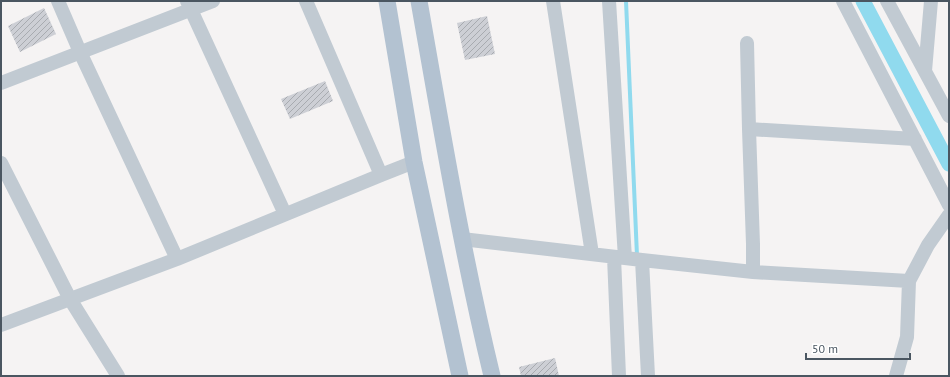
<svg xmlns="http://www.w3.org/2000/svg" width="950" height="377" font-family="'PT Sans',sans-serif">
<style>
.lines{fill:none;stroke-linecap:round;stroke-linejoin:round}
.stream{stroke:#90daee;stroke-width:4}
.canal{stroke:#90daee;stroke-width:15}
.building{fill:url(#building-hatch)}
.minor{stroke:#c1cad2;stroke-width:14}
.major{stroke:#b3c2d1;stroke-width:17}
</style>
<defs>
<pattern id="building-hatch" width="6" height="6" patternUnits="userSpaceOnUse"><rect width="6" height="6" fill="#cdcfd5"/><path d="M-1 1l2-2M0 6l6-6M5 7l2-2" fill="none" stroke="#a8abb0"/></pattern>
</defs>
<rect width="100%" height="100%" fill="#f5f3f3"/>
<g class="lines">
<!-- stream -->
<path class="stream" d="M626 1 637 256"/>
<!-- canal -->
<path class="canal" d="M863 1 949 164"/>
</g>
<!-- building -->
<path class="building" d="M44 8 56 34 20 52 8 26Z
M487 16 495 54 465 60 457 23Z
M325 81 333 101 290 119 281 99Z
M555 358 559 376H521L519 367Z"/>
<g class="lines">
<!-- minor -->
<path class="minor" d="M58 1 80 52 177 259
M187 1 285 214
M306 1 381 175
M553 1 592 254
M609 1 625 258
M843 1 949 205
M887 1 949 116
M747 43 749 129 753 244V272
M925 71 931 1
M1 83 213 1
M749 129 915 139
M1 163 70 299 118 376
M462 239 642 260 753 272 909 281
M614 257 619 376
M642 260 648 376
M1 325 177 259 381 175 414 162
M896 376 907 337 909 281 928 245 949 215"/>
<!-- major -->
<path class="major" d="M387 1 414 162 460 376
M419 1C441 126 462 252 492 376"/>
</g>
<!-- border -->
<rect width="950" height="377" fill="none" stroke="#4a5661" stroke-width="4"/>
<!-- scale -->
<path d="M806 353v6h104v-6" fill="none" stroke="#4a5661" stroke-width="2"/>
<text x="812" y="353" font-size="12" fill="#4a5661" stroke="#ffffff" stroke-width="3" paint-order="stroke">50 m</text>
</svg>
